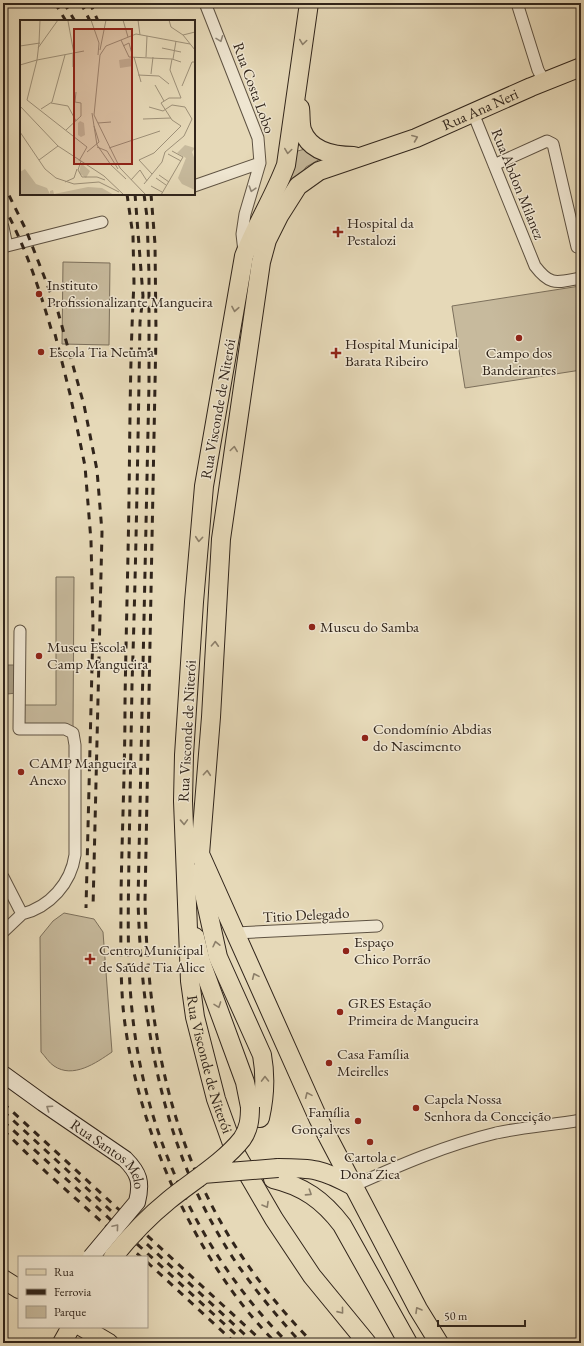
<svg xmlns="http://www.w3.org/2000/svg" width="584" height="1346" font-family="'EB Garamond',serif">
<style>
.green{fill:#c7ba9d;stroke:#7c705c}
.water{fill:#a89c83;stroke:#786c59}
.lines{fill:none;stroke-linecap:round;stroke-linejoin:round}
.street-casing{stroke:#5e5242;stroke-width:13}
.primary-casing{stroke:#31251b;stroke-width:20}
.street{stroke:#efe6d1;stroke-width:11}
.primary{stroke:#e6d9b8;stroke-width:18}
.rail{stroke:#31251b;stroke-width:3;stroke-dasharray:7 7;stroke-linecap:butt}
.secondary-bridge-casing{stroke:#31251b;stroke-width:18;stroke-linecap:butt}
.primary-bridge-casing{stroke:#31251b;stroke-width:20;stroke-linecap:butt}
.secondary-bridge{stroke:#efe6d1;stroke-width:16}
.primary-bridge{stroke:#e6d9b8;stroke-width:18}
.oneway{stroke:#908676}
.oneway2{stroke:#8c7f6a}
.poi-dot{fill:#8f2418;stroke:#efe6d1;stroke-width:1.5}
.labels{text-anchor:middle;stroke-width:3;stroke-linejoin:round;paint-order:stroke}
.street-label{font-size:15px;fill:#31251b;stroke:#efe6d1}
.poi-label{font-size:15px;fill:#31251b;stroke:#efe6d1;text-anchor:start}
.inset-road{fill:none;stroke:#9e9179;stroke-width:1}
.view{fill:#8f2418;fill-opacity:0.15;stroke:#8f2418;stroke-width:2}
.inset-edge{fill:none;stroke:#31251b;stroke-width:2}
</style>
<rect width="100%" height="100%" fill="#e6d9b8"/>
<filter id="stains"><feTurbulence type="fractalNoise" baseFrequency=".005" numOctaves="4"/><feColorMatrix values="0 0 0 0 .2 0 0 0 0 .09 0 0 0 0 .02 0 0 0 .5 -.17"/></filter>
<radialGradient id="worn" r=".72"><stop offset=".6" stop-color="#630" stop-opacity="0"/><stop offset="1" stop-color="#630" stop-opacity=".3"/></radialGradient>
<!-- green -->
<path class="green" d="M305 149 308 153 320 159 306 167 294 184 288 182 294 152Z
M63 262 110 263 109 345 62 344Z
M580 286 581 370 465 388 452 306Z
M56 577H74L73 728H24V705H56Z
M64 913 94 919 103 932 112 1052C96 1063 73 1079 54 1066 49 1063 45 1056 41 1052L40 937 53 921Z"/>
<!-- water -->
<path class="water" d="M3 648H5L6 665H17V693L7 694V705H3Z"/>
<g class="lines">
<defs>
<path id="street" d="M205 3 258 138 260 163 245 214 242 234 244 252
M517 3 538 70 544 81
M473 113 535 266C551 287 557 282 581 278
M494 165 547 141 553 144 577 247
M194 186 260 163
M3 227 7 246
M3 247 102 222
M20 631 19 729H65L73 733 75 745V855C71 883 50 907 22 914
M3 877 22 914
M3 932 22 914
M236 933 377 926
M353 1186C400 1165 446 1145 496 1133 524 1127 553 1125 581 1120"/>
<g id="primary">
<path id="s1" d="M309 3 286 165C274 197 256 225 244 256L204 486 194 602 184 755 183 801 190 981 195 1017 216 1099 235 1152 274 1219 312 1276 367 1343"/>
<path d="M300 108C301 115 300 123 302 130 310 152 335 156 354 156"/>
<path d="M202 869 203 889 218 957 262 1055C266 1077 265 1096 260 1118"/>
<path d="M195 937 201 962 245 1082 250 1107"/>
<path d="M278 1168C313 1168 322 1169 353 1186"/>
<path d="M273 1179C303 1186 323 1200 342 1225L408 1343"/>
<path d="M3 1279 19 1289"/>
<path d="M82 1327 109 1343"/>
<path d="M62 1343 71 1327"/>
<path id="s2" d="M439 1343 418 1309 318 1118 200 854 211 717 221 539 261 262 267 240 279 216 298 186 319 171 416 138 531 87 581 67"/>
</g>
</defs>
<!-- street casing -->
<use href="#street" class="street-casing"/>
<!-- primary casing -->
<use href="#primary" class="primary-casing"/>
<!-- street -->
<use href="#street" class="street"/>
<!-- primary -->
<use href="#primary" class="primary"/>
<!-- rail -->
<path class="rail" d="M55 3 66 21
M64 3 75 21
M81 3 90 21
M90 3 98 21
M3 183 26 230 58 312 84 405 97 470 102 532 93 908
M127 194 133 236 134 283C130 355 130 427 129 498 128 567 126 635 125 703 125 767 122 832 121 896 121 933 120 970 123 1007 134 1122 194 1261 276 1343
M135 194 143 296 140 322C138 443 136 564 132 685 131 742 130 799 129 856 128 924 126 992 139 1059 159 1164 212 1268 288 1343
M144 194 147 217 149 274V384L138 901C142 1028 162 1149 233 1258 253 1288 277 1316 301 1343
M151 194 155 244 156 333 145 901C149 1076 187 1215 313 1343
M3 205C25 245 39 288 52 332L55 334 70 394 85 466 91 541 93 627 86 908
M3 1103 264 1343
M3 1111 254 1343
M3 1121 245 1343
M3 1130 47 1173 141 1257
M147 1262 235 1343"/>
<defs>
<g id="secondary-bridge">
<path id="s3" d="M3 1074 43 1103 125 1159C139 1173 142 1182 137 1202L91 1257"/>
</g>
<path id="primary-bridge" d="M203 1174 278 1168
M113 1257C130 1236 148 1217 169 1200 191 1182 224 1162 242 1139 249 1129 250 1119 250 1107"/>
</defs>
<!-- secondary-bridge casing -->
<use href="#secondary-bridge" class="secondary-bridge-casing"/>
<!-- primary-bridge casing -->
<use href="#primary-bridge" class="primary-bridge-casing"/>
<!-- secondary-bridge -->
<use href="#secondary-bridge" class="secondary-bridge"/>
<!-- primary-bridge -->
<use href="#primary-bridge" class="primary-bridge"/>
</g>
<!-- one-way arrows -->
<defs><path id="oneway-chevron" d="M-2-3.5L2.5 0L-2 3.5" fill="none" stroke-width="1.6" stroke-linecap="round" stroke-linejoin="round"/></defs>
<g class="oneway">
<use href="#oneway-chevron" transform="translate(220 39) rotate(69)"/>
<use href="#oneway-chevron" transform="translate(252 189) rotate(107)"/>
<use href="#oneway-chevron" transform="translate(49 1108) rotate(-146)"/>
<use href="#oneway-chevron" transform="translate(116 1227) rotate(-50)"/>
</g>
<g class="oneway2">
<use href="#oneway-chevron" transform="translate(303 42) rotate(98)"/>
<use href="#oneway-chevron" transform="translate(415 138) rotate(-22)"/>
<use href="#oneway-chevron" transform="translate(288 151) rotate(98)"/>
<use href="#oneway-chevron" transform="translate(235 309) rotate(100)"/>
<use href="#oneway-chevron" transform="translate(234 449) rotate(-82)"/>
<use href="#oneway-chevron" transform="translate(199 539) rotate(95)"/>
<use href="#oneway-chevron" transform="translate(215 644) rotate(-87)"/>
<use href="#oneway-chevron" transform="translate(207 773) rotate(-85)"/>
<use href="#oneway-chevron" transform="translate(184 822) rotate(88)"/>
<use href="#oneway-chevron" transform="translate(216 944) rotate(-103)"/>
<use href="#oneway-chevron" transform="translate(255 976) rotate(-114)"/>
<use href="#oneway-chevron" transform="translate(218 1005) rotate(70)"/>
<use href="#oneway-chevron" transform="translate(265 1079) rotate(-91)"/>
<use href="#oneway-chevron" transform="translate(308 1095) rotate(-114)"/>
<use href="#oneway-chevron" transform="translate(309 1193) rotate(33)"/>
<use href="#oneway-chevron" transform="translate(266 1205) rotate(60)"/>
<use href="#oneway-chevron" transform="translate(418 1310) rotate(-120)"/>
<use href="#oneway-chevron" transform="translate(341 1311) rotate(51)"/>
</g>
<!-- markers -->
<g class="poi-dot">
<path d="M336 226h4v4h4v4h-4v4h-4v-4h-4v-4h4z"/>
<circle cx="39" cy="294" r="4"/>
<circle cx="519" cy="338" r="4"/>
<circle cx="41" cy="352" r="4"/>
<path d="M334 347h4v4h4v4h-4v4h-4v-4h-4v-4h4z"/>
<circle cx="312" cy="627" r="4"/>
<circle cx="39" cy="656" r="4"/>
<circle cx="365" cy="738" r="4"/>
<circle cx="21" cy="772" r="4"/>
<circle cx="346" cy="951" r="4"/>
<path d="M88 953h4v4h4v4h-4v4h-4v-4h-4v-4h4z"/>
<circle cx="340" cy="1012" r="4"/>
<circle cx="329" cy="1063" r="4"/>
<circle cx="416" cy="1108" r="4"/>
<circle cx="358" cy="1121" r="4"/>
<circle cx="370" cy="1142" r="4"/>
</g>
<g class="labels">
<!-- street labels -->
<g class="street-label">
<text transform="translate(254 88) rotate(70)" y="5">Rua Costa Lobo</text>
<text dy="5" stroke="none"><textPath href="#s2" startOffset="1424">Rua Ana Neri</textPath></text>
<text transform="translate(518 184) rotate(68)" y="5">Rua Abdon Milanez</text>
<text transform="translate(218 409) rotate(-80)" y="5">Rua Visconde de Niterói</text>
<text transform="translate(187 731) rotate(-87)" y="5">Rua Visconde de Niterói</text>
<text transform="translate(306 915) rotate(-3)" y="5">Titio Delegado</text>
<text dy="5" stroke="none"><textPath href="#s1" startOffset="1079">Rua Visconde de Niterói</textPath></text>
<text dy="5" stroke="none"><textPath href="#s3" startOffset="134">Rua Santos Melo</textPath></text>
</g>
<!-- poi labels -->
<g class="poi-label">
<text x="347" y="228">Hospital da<tspan x="347" dy="17">Pestalozi</tspan></text>
<text x="47" y="290">Instituto<tspan x="47" dy="17">Profissionalizante Mangueira</tspan></text>
<text x="345" y="349">Hospital Municipal<tspan x="345" dy="17">Barata Ribeiro</tspan></text>
<text x="49" y="357">Escola Tia Neuma</text>
<text x="519" y="358" text-anchor="middle">Campo dos<tspan x="519" dy="17">Bandeirantes</tspan></text>
<text x="320" y="632">Museu do Samba</text>
<text x="47" y="652">Museu Escola<tspan x="47" dy="17">Camp Mangueira</tspan></text>
<text x="373" y="734">Condomínio Abdias<tspan x="373" dy="17">do Nascimento</tspan></text>
<text x="29" y="768">CAMP Mangueira<tspan x="29" dy="17">Anexo</tspan></text>
<text x="354" y="947">Espaço<tspan x="354" dy="17">Chico Porrão</tspan></text>
<text x="99" y="955">Centro Municipal<tspan x="99" dy="17">de Saúde Tia Alice</tspan></text>
<text x="348" y="1008">GRES Estação<tspan x="348" dy="17">Primeira de Mangueira</tspan></text>
<text x="337" y="1059">Casa Família<tspan x="337" dy="17">Meirelles</tspan></text>
<text x="424" y="1104">Capela Nossa<tspan x="424" dy="17">Senhora da Conceição</tspan></text>
<text x="350" y="1117" text-anchor="end">Família<tspan x="350" dy="17">Gonçalves</tspan></text>
<text x="370" y="1162" text-anchor="middle">Cartola e<tspan x="370" dy="17">Dona Zica</tspan></text>
</g>
</g>
<!-- overview -->
<g transform="translate(20 20)">
<rect width="175" height="175" fill="#e6d9b8"/>
<path d="M112 38 113 46 100 48 99 40ZM60 101 64 103 65 115 61 117 58 115V103ZM165 125 175 128 172 132 175 140V170L162 164 158 158 166 138 157 133ZM61 143 70 151 66 158 59 153ZM5 149 16 164 27 168 30 174V171L33 170 34 174 68 167 82 168 94 175H0V152Z" fill="#c7ba9d"/>
<path class="inset-road" d="M71 0 79 23 78 35M103 0 108 17M118 0 120 15M149 0 151 7 163 15 175 30M48 1 54 34M163 15 175 12M101 20 109 37 152 39 161 42M19 23 20 0M19 23 17 40 7 80 67 127 59 141M0 26 20 23M103 26 109 23 112 34M18 28 38 0M142 28 161 32M80 30 86 0M53 34V47M114 37 121 62M126 37 127 16M153 39 156 21M17 40 64 31M0 45 17 40M131 54 133 37M118 55 139 56 149 64M135 65 144 81M162 66 172 42H175M31 83 48 86 56 101M0 86 38 126 84 156 104 175M129 87 143 91 152 85 165 87 172 99M21 89 32 82 45 35M72 93 77 125 91 145 106 159M123 99 151 98M78 103 91 102M46 110 61 96V83L55 82 56 72M0 112 25 149 36 158 54 164 79 162 99 172M77 127 87 131 98 149M89 128 140 111M67 132 79 122 74 106M148 134 161 141M19 140 38 126M61 141 58 150 62 157H77L85 160M132 154 119 140 134 133 161 106 152 100 141 83 149 78H161L150 50 152 39M139 155 149 162M136 158 146 165M111 160 120 150 127 161M45 162 54 158 57 149M124 164 142 142 145 132 164 116 172 99M131 166 142 172M126 175 100 148 74 95 80 35 86 26 116 14 170 24M141 175 163 137 152 131"/>
<path class="view" d="M54 9H112V144H54Z"/>
<rect width="175" height="175" class="inset-edge"/>
</g>
<!-- margin -->
<rect width="584" height="1346" fill="none" stroke="#e6d9b8" stroke-width="16"/>
<rect x="4" y="4" width="576" height="1338" fill="none" stroke="#31251b" stroke-width="2"/>
<rect x="8" y="8" width="568" height="1330" fill="none" stroke="#31251b"/>
<!-- legend -->
<rect x="18" y="1256" width="130" height="72" fill="#efe6d1" stroke="#a39988"/>
<rect x="26" y="1269" width="20" height="6" fill="#e6d9b8" stroke="#a39988"/>
<text x="54" y="1276" font-size="12" fill="#31251b">Rua</text>
<rect x="26" y="1289" width="20" height="6" fill="#31251b" stroke="#a39988"/>
<text x="54" y="1296" font-size="12" fill="#31251b">Ferrovia</text>
<rect x="26" y="1306" width="20" height="12" fill="#c7ba9d" stroke="#a39988"/>
<text x="54" y="1316" font-size="12" fill="#31251b">Parque</text>
<!-- scale -->
<path d="M438 1320v6h87v-6" fill="none" stroke="#31251b" stroke-width="2"/>
<text x="444" y="1320" font-size="12" fill="#31251b" stroke="#efe6d1" stroke-width="3" paint-order="stroke">50 m</text>
<rect width="100%" height="100%" filter="url(#stains)"/>
<rect width="100%" height="100%" fill="url(#worn)"/>
</svg>
